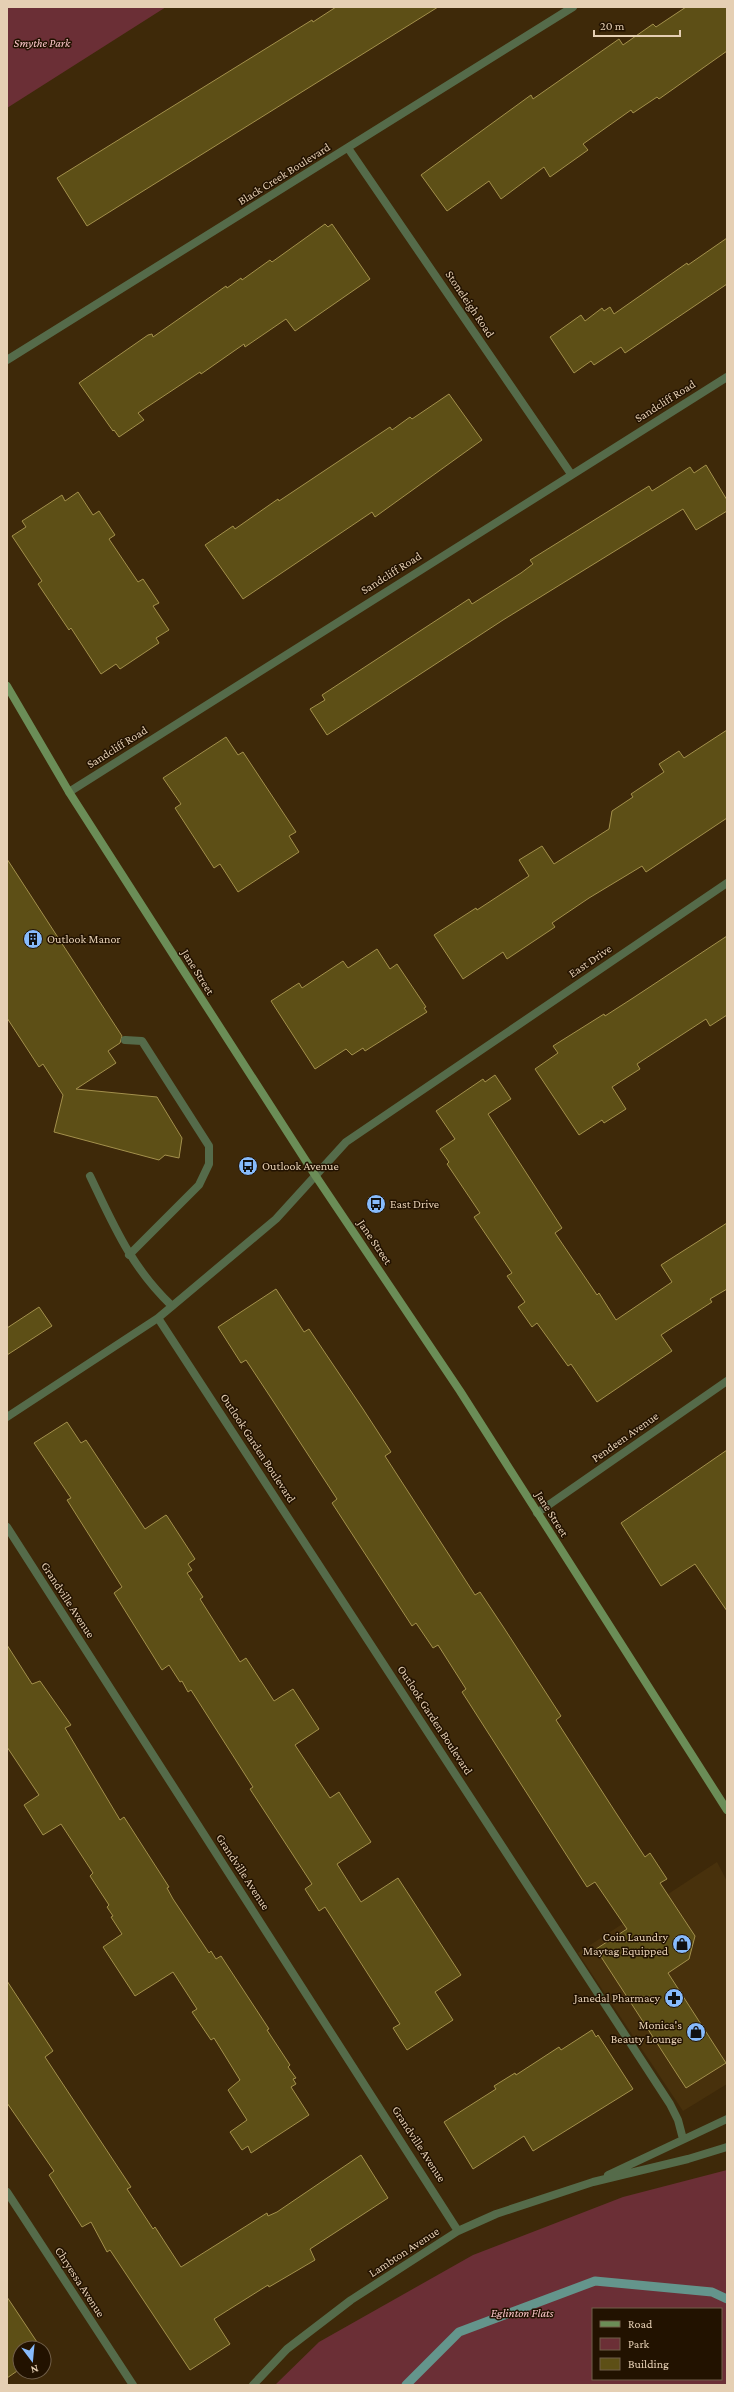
<svg xmlns="http://www.w3.org/2000/svg" width="734" height="2392" font-family="'Crimson Pro',serif">
<style>
.built{fill:#48310c}
.green{fill:#6b2f36;fill-rule:evenodd}
.lines{fill:none;stroke-linecap:round;stroke-linejoin:round}
.stream{stroke:#64958c;stroke-width:9}
.building{fill:#5d4f16;stroke:#a3904c}
.lane{stroke:#556b4a;stroke-width:8}
.street{stroke:#556b4a;stroke-width:8}
.secondary{stroke:#6b8d57;stroke-width:8}
.labels{text-anchor:middle;stroke-width:3;stroke-linejoin:round;paint-order:stroke}
.park-label{font-size:12px;font-style:italic;fill:#fbc5c8;stroke:#221200}
.street-label{font-size:12px;fill:#e5cfb3;stroke:#221200}
.poi-label{font-size:12px;fill:#e5cfb3;stroke:#221200;text-anchor:start}
</style>
<rect width="100%" height="100%" fill="#3e2909"/>
<!-- built -->
<path class="built" d="M717 1862 727 1881V2084L683 2111 578 1953Z"/>
<!-- green -->
<path class="green" d="M7 7H166L7 108Z
M727 2170V2385H275L319 2342 473 2255 623 2197ZM593 2309H721V2379H593Z"/>
<g class="lines">
<!-- stream -->
<path class="stream" d="M406 2385 459 2332 595 2281 712 2292 727 2299"/>
</g>
<!-- building -->
<path class="building" d="M336 7H438L87 226 57 178 312 20 313 22Z
M686 7H727V51L659 99 657 97 633 113 631 110 583 144 588 150 550 177 544 167 501 199 489 181 447 211 421 175 531 95 533 99 619 39 623 45 653 24 656 27Z
M325 224 328 227 332 224 370 279 295 331 286 319 245 347 244 344 201 374 200 372 138 413 144 420 119 437 114 430 113 431 79 383 148 335 152 334 153 337 226 286 227 288 241 278 242 280 270 260 272 262Z
M727 238V284L625 353 621 347 594 365 591 361 574 373 550 337 581 315 585 321 602 308 604 311 610 307 614 314 687 263 688 265Z
M449 394 482 440 375 517 372 512 243 599 205 545 233 526 235 529 278 499 279 501 390 427 392 430 410 417 412 419Z
M706 465 727 500V511L696 530 683 509 503 620 327 735 310 709 325 700 322 695 469 599 472 604 521 573 533 564 530 560 649 486 652 491 690 467 694 473Z
M78 492 93 515 99 511 115 535 109 539 138 582 143 579 159 603 153 606 169 630 156 638 159 643 120 669 116 664 101 674 71 628 69 630 38 584 42 581 12 536 26 527 22 521 62 495 65 501Z
M727 730V818L646 872 642 866 589 898 552 923 555 927 507 959 503 952 463 979 434 935 476 908 477 910 529 876 519 860 542 846 554 864 609 829 612 811 633 797 631 794 664 772 659 764 679 751 684 758Z
M226 737 238 755 243 752 296 832 289 836 299 852 238 892 220 864 214 868 175 808 181 804 163 778Z
M7 859 122 1036 120 1043 108 1051 116 1063 76 1089 157 1097 182 1138 179 1158 165 1155 159 1160 54 1132 63 1095 43 1064 39 1067 7 1018Z
M727 936V1015L710 1026 706 1019 637 1064 640 1069 612 1087 626 1109 604 1123 602 1120 579 1135 535 1069 558 1053 553 1046 604 1014 605 1016 633 998Z
M377 949 390 969 397 964 426 1007 424 1008 427 1012 365 1051 363 1048 352 1055 346 1049 315 1069 271 1001 299 983 302 988 343 961 348 968Z
M495 1075 511 1099 488 1114 562 1228 555 1233 597 1295 599 1293 616 1320 672 1282 661 1265 727 1223V1289L710 1299 712 1302 661 1335 672 1351 597 1402 571 1364 568 1366 537 1323 532 1327 518 1307 525 1302 507 1276 512 1273 474 1217 480 1213 447 1164 449 1162 440 1149 455 1139 436 1111 483 1079 485 1082Z
M276 1289 304 1332 309 1329 363 1409 391 1452 385 1456 475 1595 480 1592 504 1628 561 1716 556 1720 616 1813 645 1857 650 1853 667 1879 660 1883 695 1936 689 1959 668 1973 726 2063 686 2088 596 1949 627 1929 595 1882 587 1887 462 1692 466 1689 438 1645 433 1648 416 1623 412 1626 332 1503 337 1499 275 1404 246 1360 241 1363 218 1327Z
M39 1307 52 1326 7 1355V1328Z
M67 1422 81 1443 86 1440 145 1529 166 1515 167 1516 195 1559 188 1564 192 1570 187 1573 203 1597 200 1599 240 1662 246 1658 274 1701 293 1689 319 1729 295 1745 330 1798 339 1792 371 1842 337 1864 361 1902 398 1878 461 1975 435 1992 453 2020 407 2050 393 2028 400 2024 325 1907 319 1911 305 1889 312 1884 250 1789 253 1787 191 1690 188 1692 182 1681 180 1682 169 1665 162 1670 114 1593 122 1587 67 1500 71 1498 34 1443Z
M727 1450V1611L695 1564 661 1586 621 1523Z
M7 1645 32 1684 40 1681 71 1725 65 1728 120 1820 124 1817 169 1887 167 1888 173 1899 209 1953 211 1951 216 1959 221 1956 269 2029 267 2030 290 2065 288 2067 296 2078 293 2079 296 2084 291 2087 309 2115 251 2153 248 2146 242 2150 230 2132 247 2120 228 2090 240 2080 214 2038 211 2040 192 2012 197 2009 173 1972 135 1996 103 1947 122 1934 111 1917 113 1916 107 1907 109 1905 90 1876 93 1873 61 1824 43 1835 24 1805 39 1795 7 1747Z
M7 1981 53 2051 45 2057 131 2187 127 2189 153 2229 155 2227 181 2267 267 2213 268 2216 277 2212 361 2155 388 2198 310 2249 315 2260 269 2287 268 2285 214 2319 230 2344 190 2370 110 2250 107 2252 91 2222 82 2227 49 2175 54 2171 7 2103Z
M592 2030 596 2037 598 2035 633 2089 533 2151 524 2136 473 2169 444 2122 496 2089 494 2086 515 2073 516 2075 559 2047 561 2050Z
M7 2297 41 2348H20V2369L7 2378Z"/>
<g class="lines">
<!-- lane -->
<path class="lane" d="M125 1040 142 1041 209 1146V1164L199 1185 129 1255
M90 1176C114 1226 131 1267 172 1306"/>
<!-- street -->
<path class="street" d="M348 148 571 474
M7 360 573 7
M69 792 727 377
M158 1318 670 2104 678 2120 683 2139
M7 1417 158 1318 276 1219 346 1142 727 883
M537 1513 727 1381
M7 1527 458 2231
M608 2175 727 2119
M7 2192 133 2385
M253 2385 287 2349 351 2300 458 2231 496 2214 593 2182 688 2159 727 2147"/>
<!-- secondary -->
<path class="secondary" d="M7 686 69 792 185 973 315 1175 460 1391 727 1810"/>
</g>
<!-- icons -->
<defs>
<symbol id="building-disc" viewBox="-11 -11 22 22"><circle r="9.5" fill="#87bbfc" stroke="#221200"/><path d="M-4-6H4V6H1V3H-1V6H-4ZM-2.5-4.3h1.7v1.8h-1.7ZM.8-4.3h1.7v1.8H.8ZM-2.5-1h1.7V.8h-1.7ZM.8-1h1.7V.8H.8Z" fill="#111"/></symbol>
<symbol id="bus-disc" viewBox="-11 -11 22 22"><circle r="9.5" fill="#87bbfc" stroke="#221200"/><path d="M-5-6H5V4H4V6H2V4H-2V6H-4V4H-5ZM-3.5-4V0h7V-4ZM-3.5 1.2v1.5H-2V1.2ZM2 1.2v1.5H3.5V1.2Z" fill="#111"/></symbol>
<symbol id="shop-disc" viewBox="-11 -11 22 22"><circle r="9.5" fill="#87bbfc" stroke="#221200"/><path d="M-5-2.5h2.3a2.7 3.5 0 0 1 5.4 0H5L5.5 6h-11ZM-1.5-2.5h3a1.5 2.3 0 0 0-3 0Z" fill="#111"/></symbol>
<symbol id="pharmacy-disc" viewBox="-11 -11 22 22"><circle r="9.5" fill="#87bbfc" stroke="#221200"/><path d="M-2-6h4v4h4v4h-4v4h-4v-4h-4v-4h4Z" fill="#111"/></symbol>
</defs>
<g fill-rule="evenodd">
<use href="#building-disc" x="22" y="928" width="22" height="22"/>
<use href="#bus-disc" x="237" y="1155" width="22" height="22"/>
<use href="#bus-disc" x="365" y="1193" width="22" height="22"/>
<use href="#shop-disc" x="671" y="1933" width="22" height="22"/>
<use href="#pharmacy-disc" x="663" y="1987" width="22" height="22"/>
<use href="#shop-disc" x="685" y="2021" width="22" height="22"/>
</g>
<g class="labels">
<!-- park labels -->
<g class="park-label">
<text x="42" y="47">Smythe Park</text>
<text x="522" y="2317">Eglinton Flats</text>
</g>
<!-- street labels -->
<g class="street-label">
<text transform="translate(284 174) rotate(-32)" y="4">Black Creek Boulevard</text>
<text transform="translate(470 304) rotate(56)" y="4">Stoneleigh Road</text>
<text transform="translate(665 401) rotate(-32)" y="4">Sandcliff Road</text>
<text transform="translate(391 573) rotate(-32)" y="4">Sandcliff Road</text>
<text transform="translate(117 747) rotate(-32)" y="4">Sandcliff Road</text>
<text transform="translate(590 961) rotate(-34)" y="4">East Drive</text>
<text transform="translate(198 972) rotate(58)" y="4">Jane Street</text>
<text transform="translate(375 1242) rotate(56)" y="4">Jane Street</text>
<text transform="translate(625 1437) rotate(-35)" y="4">Pendeen Avenue</text>
<text transform="translate(258 1448) rotate(57)" y="4">Outlook Garden Boulevard</text>
<text transform="translate(552 1514) rotate(58)" y="4">Jane Street</text>
<text transform="translate(68 1600) rotate(57)" y="4">Grandville Avenue</text>
<text transform="translate(435 1720) rotate(57)" y="4">Outlook Garden Boulevard</text>
<text transform="translate(243 1872) rotate(57)" y="4">Grandville Avenue</text>
<text transform="translate(419 2144) rotate(57)" y="4">Grandville Avenue</text>
<text transform="translate(404 2252) rotate(-33)" y="4">Lambton Avenue</text>
<text transform="translate(80 2282) rotate(57)" y="4">Chryessa Avenue</text>
</g>
<!-- poi labels -->
<g class="poi-label">
<text x="47" y="943">Outlook Manor</text>
<text x="262" y="1170">Outlook Avenue</text>
<text x="390" y="1208">East Drive</text>
<text x="668" y="1941" text-anchor="end">Coin Laundry<tspan x="668" dy="14">Maytag Equipped</tspan></text>
<text x="660" y="2002" text-anchor="end">Janedal Pharmacy</text>
<text x="682" y="2029" text-anchor="end">Monica's<tspan x="682" dy="14">Beauty Lounge</tspan></text>
</g>
</g>
<!-- border -->
<rect width="734" height="2392" fill="none" stroke="#e5cfb3" stroke-width="16"/>
<!-- legend -->
<rect x="592" y="2308" width="130" height="72" fill="#221200" stroke="#705e48"/>
<rect x="600" y="2321" width="20" height="6" fill="#6b8d57" stroke="#705e48"/>
<text x="628" y="2328" font-size="12" fill="#e5cfb3">Road</text>
<rect x="600" y="2338" width="20" height="12" fill="#6b2f36" stroke="#705e48"/>
<text x="628" y="2348" font-size="12" fill="#e5cfb3">Park</text>
<rect x="600" y="2358" width="20" height="12" fill="#5d4f16" stroke="#705e48"/>
<text x="628" y="2368" font-size="12" fill="#e5cfb3">Building</text>
<!-- north arrow -->
<g transform="translate(32 2360) rotate(164)"><circle r="19" fill="#221200" stroke="#705e48"/>
<path d="M0-3L7 15L0 10L-7 15Z" fill="#87bbfc"/>
<text y="-6" font-size="11" font-weight="bold" text-anchor="middle" fill="#e5cfb3">N</text>
</g>
<!-- scale -->
<path d="M594 30v6h86v-6" fill="none" stroke="#e5cfb3" stroke-width="2"/>
<text x="600" y="30" font-size="12" fill="#e5cfb3" stroke="#221200" stroke-width="3" paint-order="stroke">20 m</text>
</svg>
